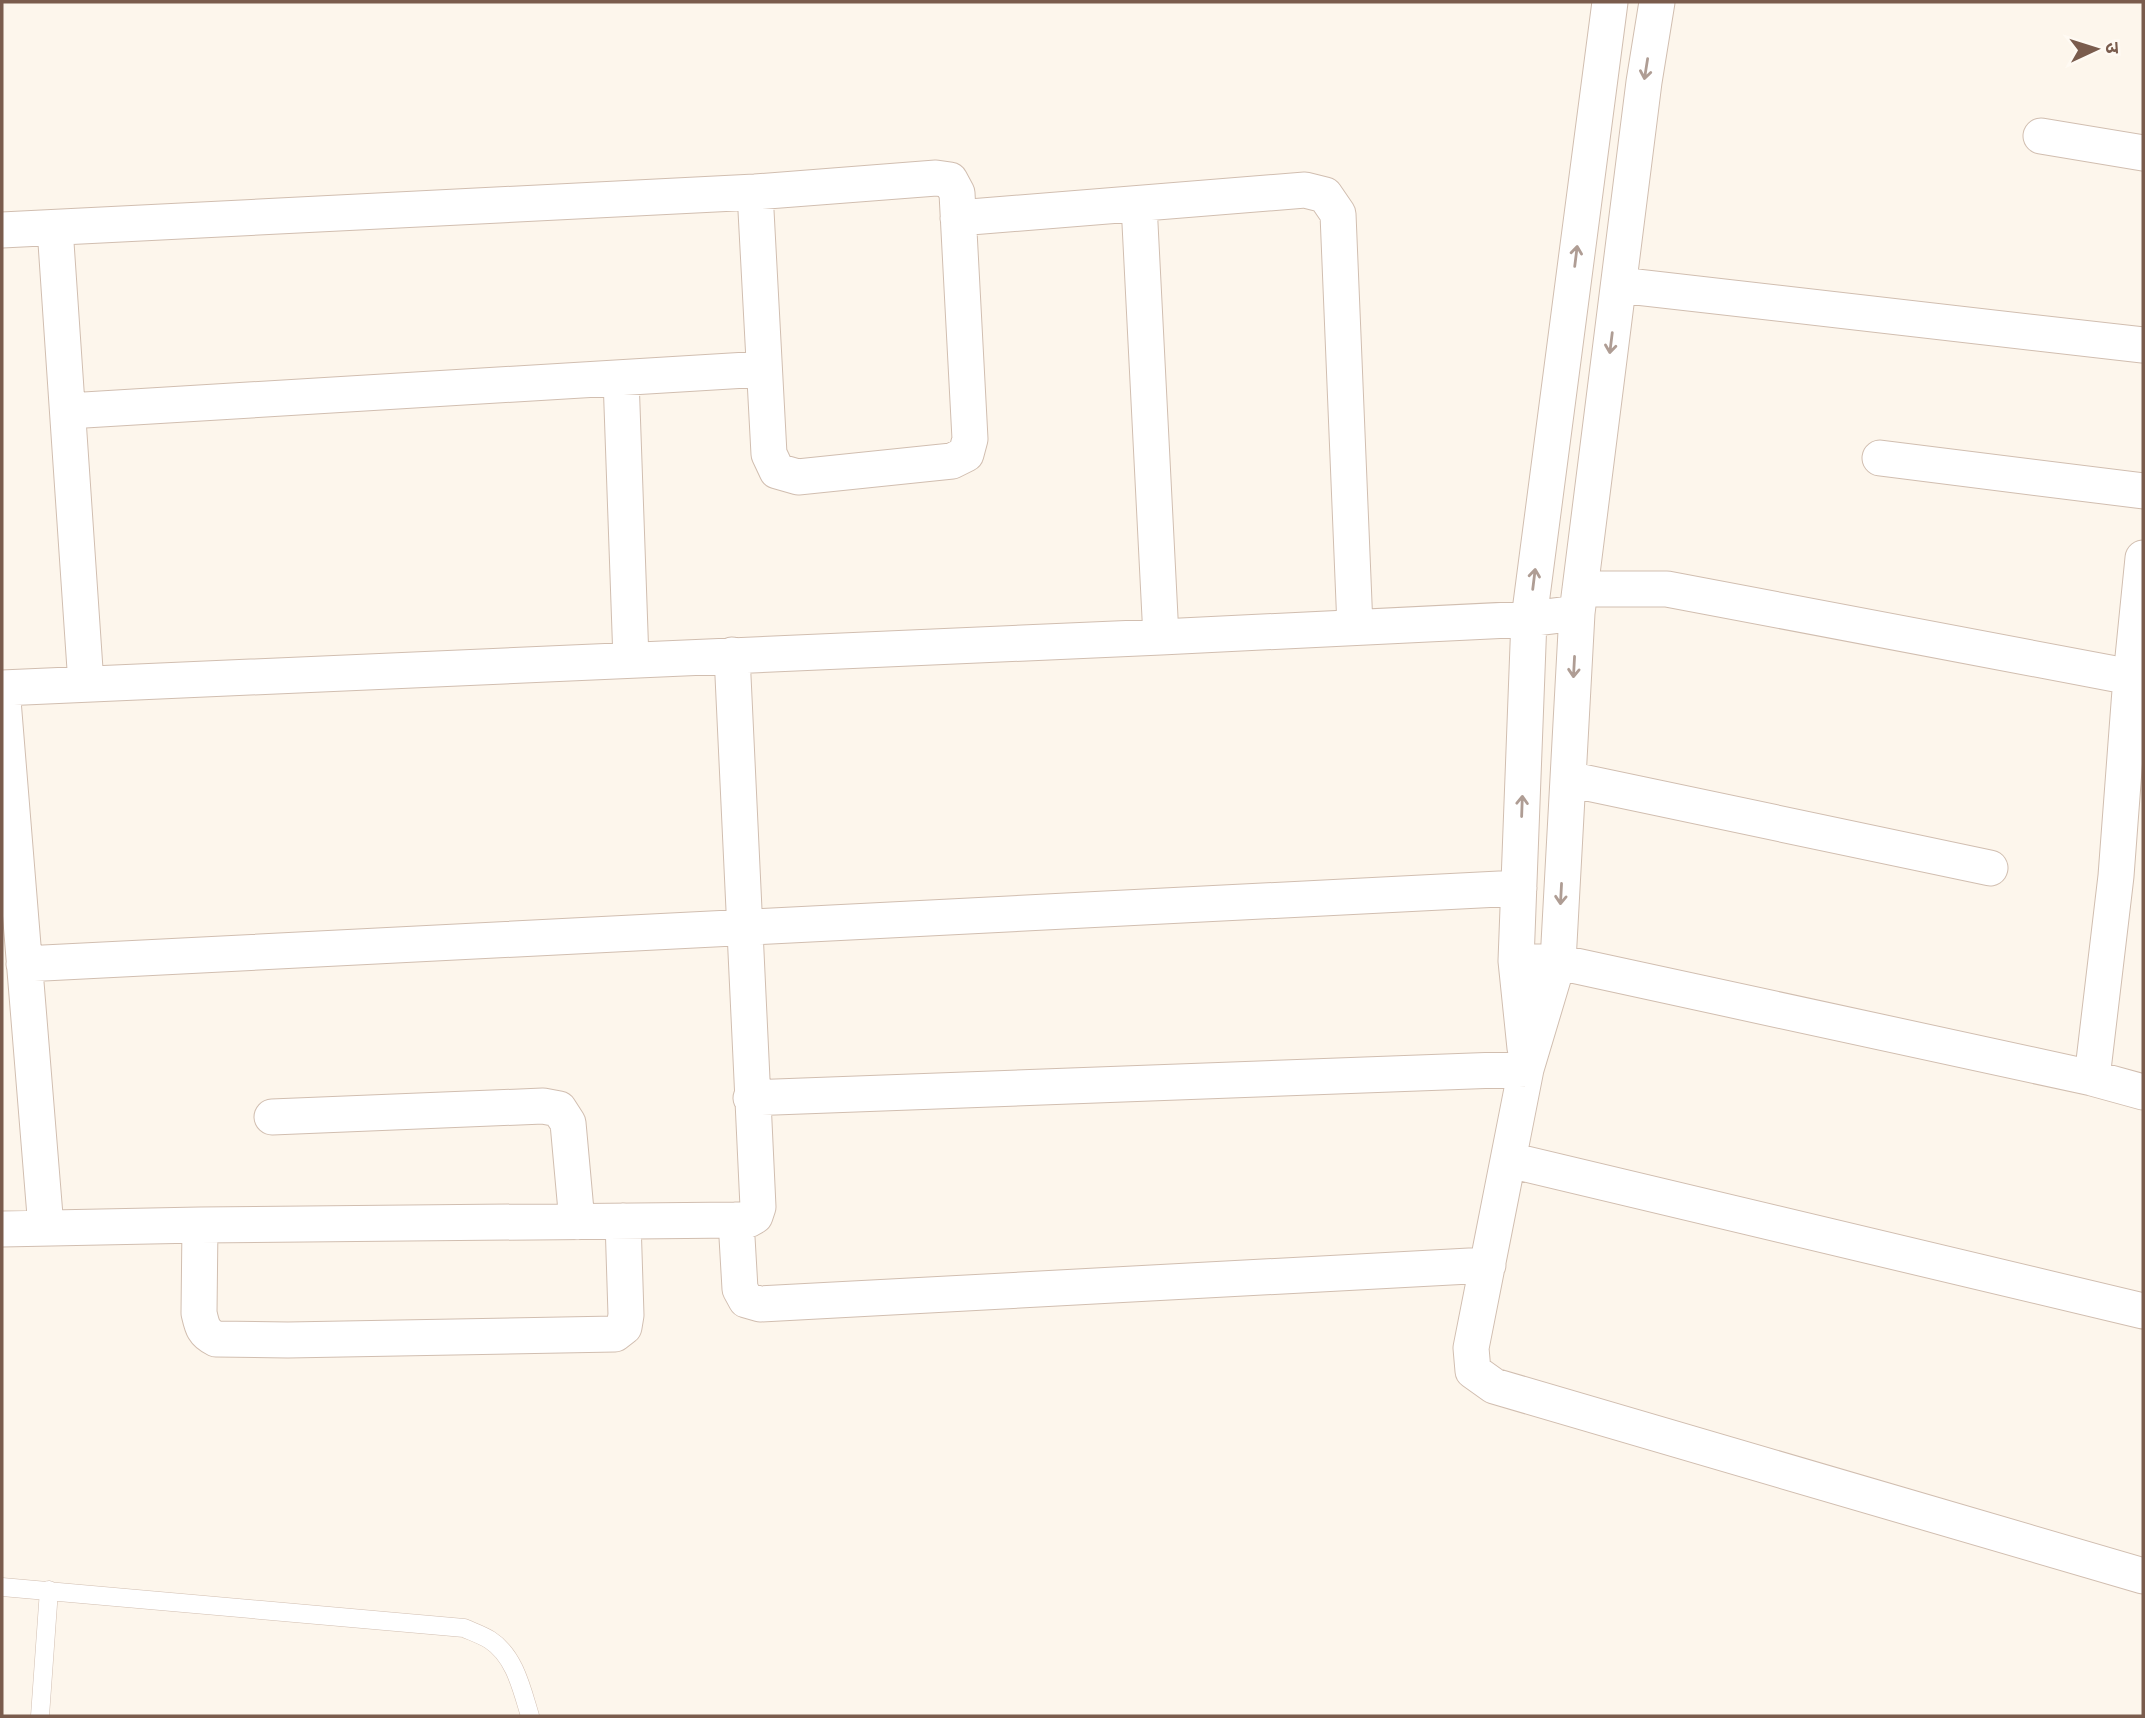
<svg xmlns="http://www.w3.org/2000/svg" width="2145" height="1718" font-family="Arial,'Noto Sans Devanagari',sans-serif">
<style>
.lines{fill:none;stroke-linecap:round;stroke-linejoin:round}
.lane-casing{stroke:#d1beb0;stroke-width:19}
.street-casing{stroke:#d1beb0;stroke-width:37}
.lane{stroke:#fff;stroke-width:18}
.street{stroke:#fff;stroke-width:35}
.oneway{stroke:#af9d94}
</style>
<rect width="100%" height="100%" fill="#fdf6ec"/>
<g class="lines">
<defs>
<path id="lane" d="M2 1587 464 1628C473 1632 482 1635 490 1640 515 1656 522 1690 530 1716
M40 1716 49 1590"/>
<path id="street" d="M1657 2 1644 82 1577 613 1558 962 1526 1069 1471 1348 1473 1371 1494 1386 2143 1576
M2041 136 2143 153
M1139 204 1161 637
M958 218 1305 190 1325 195 1338 214 1355 627
M55 228 86 684
M2 230 755 192 936 178 950 180 957 193 970 439 966 454 952 461 798 477 777 471 769 454 755 192
M1619 285 2143 345
M621 378 631 660
M68 411 764 369
M1880 458 2143 491
M1580 589H1667L2131 677
M2 688 1161 637 1529 619 1577 613
M2 688 46 1228
M1568 779 1990 868
M1534 962H1558L2092 1078 2143 1092
M24 964 1519 888
M1525 1048 1516 961 1529 619 1610 2
M2092 1078 2116 876 2131 677 2143 558
M751 1098 1526 1069
M272 1117 543 1106 559 1109 568 1123 577 1222
M1509 1160 2143 1311
M736 1220 740 1289 746 1300 760 1304 1488 1265
M200 1225 199 1313C202 1326 203 1333 216 1339L288 1340 615 1334 624 1327 626 1315 623 1221
M2 1229 200 1225 736 1220H748L755 1216 758 1207 732 655"/>
</defs>
<!-- lane casing -->
<use href="#lane" class="lane-casing"/>
<!-- street casing -->
<use href="#street" class="street-casing"/>
<!-- lane -->
<use href="#lane" class="lane"/>
<!-- street -->
<use href="#street" class="street"/>
</g>
<!-- one-way arrows -->
<defs><path id="oneway-shaft" d="M-6 0H5M1.5-3L5.5 0L1.5 3" fill="none" stroke-width="1.6" stroke-linecap="round" stroke-linejoin="round" transform="scale(1.75)"/></defs>
<g class="oneway">
<use href="#oneway-shaft" transform="translate(1646 69) rotate(99)"/>
<use href="#oneway-shaft" transform="translate(1576 256) rotate(-83)"/>
<use href="#oneway-shaft" transform="translate(1611 343) rotate(97)"/>
<use href="#oneway-shaft" transform="translate(1534 579) rotate(-83)"/>
<use href="#oneway-shaft" transform="translate(1574 667) rotate(93)"/>
<use href="#oneway-shaft" transform="translate(1522 806) rotate(-88)"/>
<use href="#oneway-shaft" transform="translate(1561 894) rotate(93)"/>
</g>
<!-- border -->
<rect width="2145" height="1718" fill="none" stroke="#7a5c4d" stroke-width="7"/>
<!-- north arrow -->
<g transform="translate(2096 49) rotate(86)" stroke="#fffaf3" stroke-width="5" paint-order="stroke">
<path d="M0-5L12 26L0 18L-12 26Z" fill="#7a5c4d"/>
<text y="-10" font-size="19" font-weight="bold" text-anchor="middle" fill="#7a5c4d">उ</text>
</g>
</svg>
